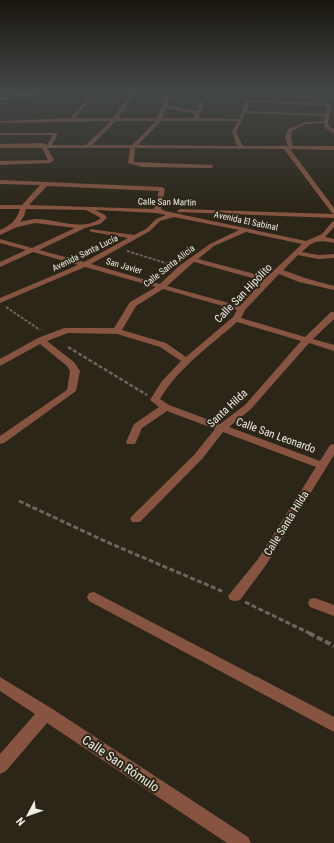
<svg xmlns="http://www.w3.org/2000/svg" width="334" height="843" font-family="'Roboto Condensed',sans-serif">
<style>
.green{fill:#3c5733}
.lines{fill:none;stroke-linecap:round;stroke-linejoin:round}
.stream{stroke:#5d9e9c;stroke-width:2}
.path-far3{stroke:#6c675b;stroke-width:2;stroke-dasharray:3 1.5;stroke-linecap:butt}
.path-far2{stroke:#6c675b;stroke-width:2.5;stroke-dasharray:4 2;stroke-linecap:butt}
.path-far1{stroke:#6c675b;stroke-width:3;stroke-dasharray:5 2.5;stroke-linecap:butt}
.path{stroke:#6c675b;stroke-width:4;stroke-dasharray:6 3;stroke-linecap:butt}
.street{fill:#865440;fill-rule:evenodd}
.labels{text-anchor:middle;stroke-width:4;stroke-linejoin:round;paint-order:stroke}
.far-street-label{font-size:9px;fill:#efece3;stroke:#2b2618}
.street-label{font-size:11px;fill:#efece3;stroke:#2b2618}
.near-street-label{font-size:13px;fill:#efece3;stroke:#2b2618}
</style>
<rect width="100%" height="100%" fill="#2b2618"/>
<!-- green -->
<path class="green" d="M0 91H71L63 94 36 95 0 101Z"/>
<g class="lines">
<!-- stream -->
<path class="stream" d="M0 99 44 91"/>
<!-- path-far3 -->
<path class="path-far3" d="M127 251 172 265
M6 307 40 330"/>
<!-- path-far2 -->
<path class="path-far2" d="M68 347 147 395"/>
<!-- path-far1 -->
<path class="path-far1" d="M19 501 109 543 224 592
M245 602 311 634"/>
<!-- path -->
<path class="path" d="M309 633 334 646"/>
<!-- street -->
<path class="street" d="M130 94 134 95 118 118H157L166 97 168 96 170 97 167 105 197 111 201 101H205L198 118 239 119 246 101 248 100 332 104 328 122 329 126 334 130V133L325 128 324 123 306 124 292 131 291 138 293 146H334V150L290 149 334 208V214L332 213 284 149 135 148 134 162 213 165V167L211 168 142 167 128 163 130 148H47L54 160 50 163 0 165V161L47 160H48L42 148H0V144L44 143 47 145 53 135H0V133H56L58 134 52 145H86L111 121 0 123V121L70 118 87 99 89 100 75 118H113ZM250 102 327 106 326 114 246 111ZM166 108 196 114 194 118H162ZM245 113 325 116 324 121 305 122 288 129 285 138 288 146H243L236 132ZM116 121H156L132 145H92ZM161 121H238L232 132 237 146 138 145Z
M0 180 162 187 165 189 161 209 165 211 306 241 322 234 332 222 334 221V227L325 237 334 239V243C318 240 314 240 302 252L318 255 334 254V258L318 259 298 255 283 270 305 278 334 286V290L299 282 279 274 245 310 241 318 305 337 331 312H334V319L313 339 334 345V351L309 343 251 409 229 427 320 461 330 445 334 444V455L266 565 240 600 235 601 230 600 228 596 258 559 316 467 223 432 202 459 140 522H132L130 519 132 516 194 455 215 429 167 411 142 428 135 444H127L126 442 134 424 159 407 150 400 162 381 181 361 160 347 117 334 68 333 47 341 74 362 80 371 76 391 4 443 0 444V436L67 390 70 371 67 366 40 344 0 366V359L38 338 64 328H114L130 302 156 287 85 267 0 303V298L78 265 33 252 0 267V262L26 250 0 243V239L32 248 75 228 35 223 17 227 0 235V230C11 225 16 221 20 209H0V205H22L40 185 0 184ZM47 186 159 191 154 209 29 205ZM26 209 86 210 101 218C83 232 57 219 36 219 31 219 25 221 20 222L24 216ZM95 210 156 213 166 215 156 219 146 229 134 235 90 229V231L92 232 128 238 84 262 39 250 85 228 100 224 107 218 105 215ZM174 217 239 230 210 244 179 266 160 284 91 264 150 231 160 221ZM246 232 302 244 267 277 198 259 214 246ZM194 262 263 281 240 306 167 286ZM163 289 237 310 233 317 186 357 166 343 122 330 136 306ZM237 322 301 341 245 405 220 424 169 405 160 399C179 367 210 346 237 322Z
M180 209 334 214V218L178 212 177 211Z
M94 592 334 717V732L89 601 87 597 89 593Z
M315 598 334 605V616L310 607 308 603 310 599Z
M0 677 51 708 248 837 251 843H227L47 723 6 771 0 774V754L35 714 0 691Z"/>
</g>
<!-- sky -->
<linearGradient id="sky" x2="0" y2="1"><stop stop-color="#18150d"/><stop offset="0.44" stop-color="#444748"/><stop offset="1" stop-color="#444748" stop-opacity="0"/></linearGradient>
<rect width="334" height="209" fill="url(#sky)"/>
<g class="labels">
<!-- far-street labels -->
<g class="far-street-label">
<text transform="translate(167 202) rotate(1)" y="3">Calle San Martin</text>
<text transform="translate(246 221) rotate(12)" y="3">Avenida El Sabinal</text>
<text transform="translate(85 253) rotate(-26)" y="3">Avenida Santa Lucía</text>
<text transform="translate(124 266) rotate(16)" y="3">San Javier</text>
<text transform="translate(169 266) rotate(-38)" y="3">Calle Santa Alicia</text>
</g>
<!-- street labels -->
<g class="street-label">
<text transform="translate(243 293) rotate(-46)" y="4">Calle San Hipólito</text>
<text transform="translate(227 408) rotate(-43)" y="4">Santa Hilda</text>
<text transform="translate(276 435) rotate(20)" y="4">Calle San Leonardo</text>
<text transform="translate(286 523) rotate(-58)" y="4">Calle Santa Hilda</text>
</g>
<!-- near-street labels -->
<g class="near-street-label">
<text transform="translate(121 763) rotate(34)" y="5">Calle San Rómulo</text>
</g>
</g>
<!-- north arrow -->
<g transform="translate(28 815) rotate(229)" stroke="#2b2618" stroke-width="3" paint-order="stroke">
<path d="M0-3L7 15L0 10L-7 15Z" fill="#efece3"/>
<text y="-6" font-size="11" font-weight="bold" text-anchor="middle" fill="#efece3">N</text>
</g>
</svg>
